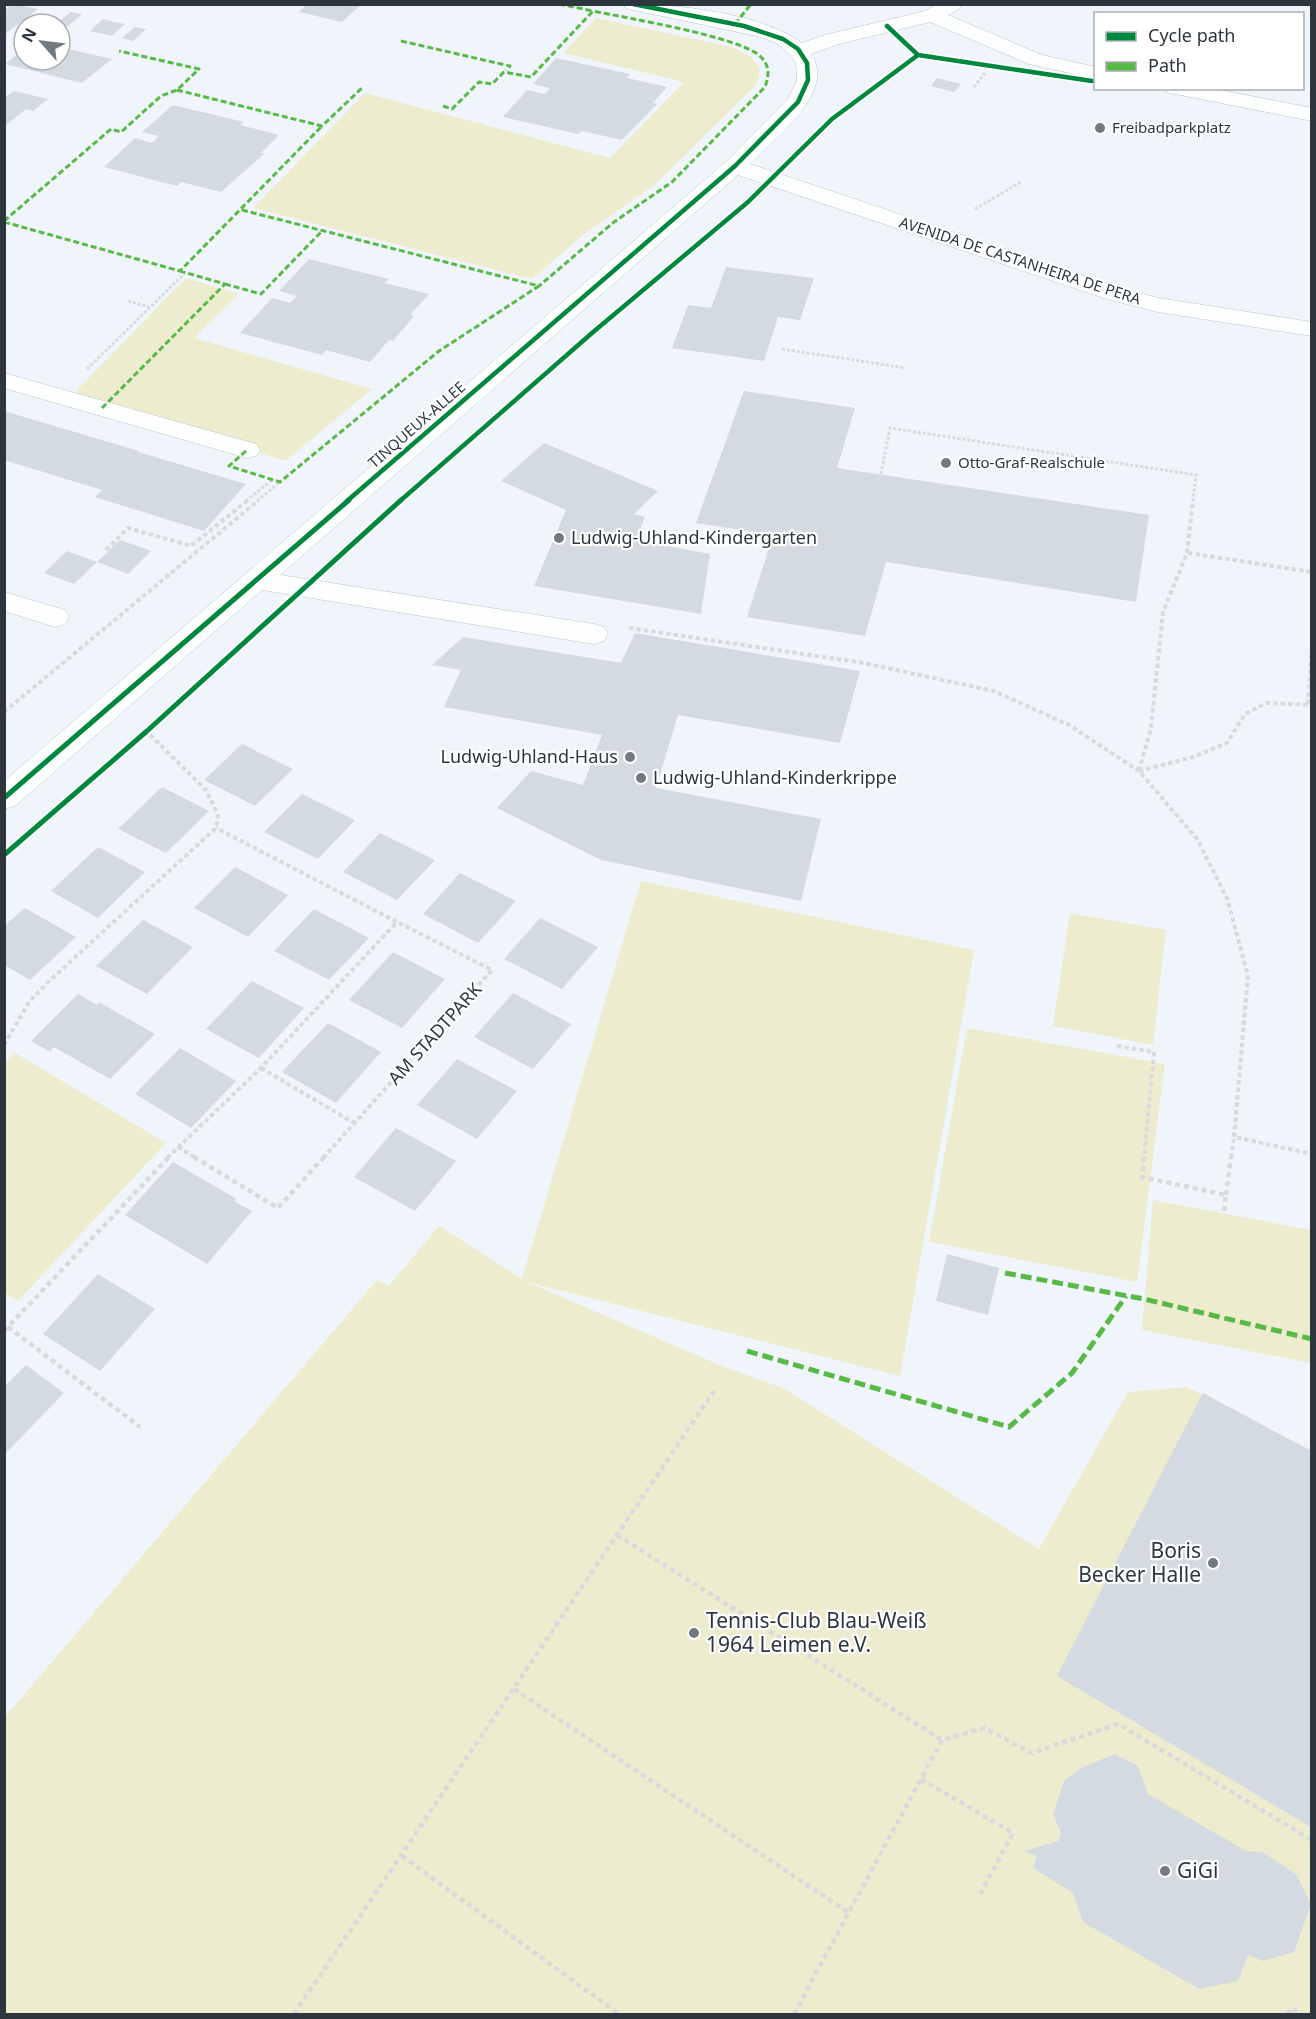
<svg xmlns="http://www.w3.org/2000/svg" width="1316" height="2019" font-family="'Noto Sans',sans-serif">
<style>
.green{fill:#edecce}
.building{fill:#d3dae2}
.lines{fill:none;stroke-linecap:round;stroke-linejoin:round}
.minor-casing{stroke:#bec5cc;stroke-width:1}
.path-far2{stroke:#d8dadc;stroke-width:3;stroke-dasharray:3 2;stroke-linecap:butt}
.path-far1{stroke:#d8dadc;stroke-width:4;stroke-dasharray:4.5 3;stroke-linecap:butt}
.path{stroke:#d8dadc;stroke-width:4.5;stroke-dasharray:5 4;stroke-linecap:butt}
.minor{fill:#fdfefe;fill-rule:evenodd}
.quiet-far1{stroke:#58b947;stroke-width:3;stroke-dasharray:6 3;stroke-linecap:butt}
.quiet{stroke:#58b947;stroke-width:5;stroke-dasharray:11 5;stroke-linecap:butt}
.cycleway-far1-casing{stroke:#fff;stroke-width:8}
.cycleway-casing{stroke:#fff;stroke-width:9}
.cycleway-far1{stroke:#00873e;stroke-width:4.5}
.cycleway{stroke:#00873e;stroke-width:5}
.poi-dot{fill:#717981;stroke:#fff;stroke-width:2}
.labels{text-anchor:middle;stroke-width:4.5;stroke-linejoin:round;paint-order:stroke}
.far-poi-label{font-size:15px;fill:#2d363f;stroke:#fff;text-anchor:start}
.far-street-label{font-size:15px;fill:#2d363f;stroke:#fff}
.poi-label{font-size:18px;fill:#2d363f;stroke:#fff;text-anchor:start}
.street-label{font-size:18px;fill:#2d363f;stroke:#fff}
.near-poi-label{font-size:21px;fill:#2d363f;stroke:#fff;text-anchor:start}
</style>
<rect width="100%" height="100%" fill="#f0f5fb"/>
<!-- green -->
<path class="green" d="M596 18 732 47 751 57 760 68 757 84 657 183 583 235 532 279 253 208 365 93 610 158 684 82 563 53Z
M186 278 239 294 194 338 372 389 285 461 74 393Z
M641 881 974 950 900 1376 527 1282 722 1366 783 1388 1039 1549 1128 1392 1187 1387 1311 1450V2014H5V1717L377 1280 389 1286 439 1226 522 1279Z
M1070 913 1166 930 1153 1045 1053 1026Z
M967 1028 1165 1064 1137 1282 929 1242Z
M15 1053 166 1143 18 1301 4 1292V1063Z
M1153 1200 1311 1230V1363L1142 1330Z"/>
<!-- building -->
<path class="building" d="M12 4 38 9 4 35V11Z
M307 4H362L342 22 299 12Z
M71 12 82 14 68 26 57 23Z
M103 19 114 22 125 24 112 36 90 31Z
M135 27 146 29 133 41 122 38Z
M60 47 112 59 82 83 5 64 24 49V60H60Z
M556 58 630 74 627 78 667 87 653 103 657 104 622 140 582 131 578 134 503 117 527 90 545 94 550 88 533 84Z
M937 78 961 84 954 92 931 86Z
M14 91 48 99 33 111 26 109 4 127V98Z
M173 105 244 122 240 125 279 135 261 153H265L221 192 181 182 177 186 104 167 135 138 152 143 159 136 142 132Z
M309 259 389 279 385 283 429 294 410 315 414 316 393 341 389 340 370 362 326 350 322 355 240 333 272 298 290 303 297 296 279 291Z
M726 267 814 278 800 320 778 317 764 361 672 348 688 305 711 308Z
M744 391 855 408 837 468 1149 515 1136 602 886 562 865 636 747 617 773 535 696 523Z
M4 411 139 451 138 452 246 484 204 531 95 497 102 490 4 460Z
M544 443 658 491 634 514 645 517 636 540 710 554 701 614 534 586 566 510 501 481Z
M120 540 151 551 128 574 97 562Z
M67 551 97 562 74 584 44 573Z
M635 633 860 671 840 743 678 715 656 788 821 819 801 901 601 860 497 808 531 771 583 785 602 735 444 707 461 670 432 665 463 637 621 663Z
M242 744 293 769 255 806 204 780Z
M162 787 209 811 166 853 118 829Z
M302 794 355 820 318 859 264 832Z
M380 833 435 860 397 900 343 872Z
M98 847 145 872 98 918 51 891Z
M235 867 288 895 248 937 194 908Z
M460 873 516 901 478 943 423 914Z
M25 908 76 937 30 980 4 965V926Z
M314 909 369 938 329 980 274 951Z
M540 918 598 947 562 989 504 959Z
M143 920 193 947 147 994 96 966Z
M393 952 445 979 402 1028 349 1000Z
M252 981 304 1008 259 1058 206 1029Z
M513 993 571 1024 533 1069 474 1037Z
M78 994 97 1005 99 1002 155 1034 110 1079 54 1047 50 1052 31 1041Z
M328 1023 381 1052 336 1103 282 1072Z
M180 1048 236 1081 191 1128 135 1094Z
M457 1059 517 1091 477 1139 417 1105Z
M396 1128 456 1161 415 1211 354 1177Z
M173 1162 237 1199 234 1201 252 1211 207 1264 125 1215Z
M947 1254 999 1268 988 1315 936 1301Z
M98 1274 155 1309 100 1371 43 1334Z
M26 1365 64 1393 4 1455V1387Z
M1203 1393 1311 1451V1827L1057 1676Z
M1115 1754 1138 1766 1148 1794 1246 1851 1263 1852 1296 1874 1311 1904 1294 1952 1263 1961 1248 1955 1238 1981 1199 1989 1083 1922 1073 1893 1033 1868 1037 1856 1024 1851 1058 1841 1061 1833 1053 1815 1064 1781 1083 1767Z"/>
<g class="lines">
<defs>
<path id="minor" d="M623 4C675 4 759 12 802 43L825 35 925 11 937 4H962L959 9 948 15 1042 55 1096 67V79L1029 64 930 22 839 44 811 54C837 92 775 138 750 164L1123 289 1159 298 1312 322V336L1158 312 1107 299 738 175 280 575 594 624 604 627 608 634 604 641 594 644 262 590 15 806 4 809V781L727 161 788 99 797 80 796 63 790 54 776 43 757 36 633 10 626 8Z
M1165 88H1210L1312 108V121L1175 94 1167 93Z
M4 373 256 444 260 450 256 456 247 458 4 388Z
M4 592 65 610 69 617 65 624 55 627 4 611Z"/>
</defs>
<!-- minor casing -->
<use href="#minor" class="minor-casing"/>
<!-- path-far2 -->
<path class="path-far2" d="M974 87 985 73
M975 209 1021 182
M128 301 149 307
M782 349 906 368
M87 369 185 273
M881 474 890 428 1196 475 1193 501
M246 501 272 480
M257 501 280 482"/>
<!-- path-far1 -->
<path class="path-far1" d="M106 550 128 528 191 546 248 500
M1188 553 1312 572
M629 628 864 663 994 691 1069 725 1139 771 1197 839 1227 898 1248 976 1234 1137 1312 1154
M1308 704 1312 644
M4 712 259 500
M1139 771 1151 728 1163 612 1187 553 1193 500
M1139 771 1193 757 1227 743 1245 714 1266 703 1312 705
M4 1045 29 1002 46 984 216 828 218 815 206 790 144 729
M1117 1046 1154 1052 1144 1158
M261 1068 354 1123
M178 1147 196 1158
M167 1158 261 1068 397 922 216 828
M323 1158 492 970 397 922
M1231 1158 1234 1137"/>
<!-- path -->
<path class="path" d="M194 1157 278 1208 324 1157
M1144 1157 1142 1177 1226 1195 1224 1214
M1226 1195 1231 1157
M8 1327 140 1427
M4 1331 169 1157
M617 1535 942 1740
M514 1689 849 1913
M921 1779 1013 1833 978 1898
M402 1856 619 2014
M294 2014 714 1391
M794 2014 942 1740 984 1728 1032 1753 1118 1724 1312 1840
M1288 2014 1291 2008 1302 2014"/>
<!-- minor -->
<use href="#minor" class="minor"/>
<!-- quiet-far1 -->
<path class="quiet-far1" d="M559 4 593 11
M735 24 751 4
M401 41 510 66 506 70
M177 90 322 126 363 87
M443 106 452 109 479 82 492 84 504 72 531 77 593 11C626 18 742 37 761 57 770 66 769 76 765 87L672 182 614 222 539 286
M242 210 539 286 439 351 280 482 229 466 247 450
M4 221 111 129 121 132 161 96 177 90 199 69 119 51
M4 222 180 271 322 126
M225 284 261 294 322 231
M102 408 225 284 180 271"/>
<!-- quiet -->
<path class="quiet" d="M1005 1273 1144 1299 1312 1339
M747 1351 1009 1427 1072 1373 1126 1296"/>
<defs>
<path id="cycleway-far1" d="M887 26 918 55 1092 81
M347 501 735 166 798 102 808 80 807 63 798 49 783 39 744 26 633 4
M400 501 592 333 748 202 832 119 918 55"/>
<path id="cycleway" d="M4 798 349 500
M4 855 147 731 401 500"/>
</defs>
<!-- cycleway-far1 casing -->
<use href="#cycleway-far1" class="cycleway-far1-casing"/>
<!-- cycleway casing -->
<use href="#cycleway" class="cycleway-casing"/>
<!-- cycleway-far1 -->
<use href="#cycleway-far1" class="cycleway-far1"/>
<!-- cycleway -->
<use href="#cycleway" class="cycleway"/>
</g>
<!-- markers -->
<g class="poi-dot">
<circle cx="1100" cy="128" r="6"/>
<circle cx="946" cy="463" r="6"/>
<circle cx="559" cy="538" r="6"/>
<circle cx="630" cy="757" r="6"/>
<circle cx="641" cy="778" r="6"/>
<circle cx="1213" cy="1563" r="6"/>
<circle cx="694" cy="1633" r="6"/>
<circle cx="1165" cy="1871" r="6"/>
</g>
<g class="labels">
<!-- far-poi labels -->
<g class="far-poi-label">
<text x="1112" y="133">Freibadparkplatz</text>
<text x="958" y="468">Otto-Graf-Realschule</text>
</g>
<!-- far-street labels -->
<g class="far-street-label">
<text transform="translate(1020 261) rotate(18)" y="5">AVENIDA DE CASTANHEIRA DE PERA</text>
<text transform="translate(417 425) rotate(-41)" y="5">TINQUEUX-ALLEE</text>
</g>
<!-- poi labels -->
<g class="poi-label">
<text x="571" y="544">Ludwig-Uhland-Kindergarten</text>
<text x="618" y="763" text-anchor="end">Ludwig-Uhland-Haus</text>
<text x="653" y="784">Ludwig-Uhland-Kinderkrippe</text>
</g>
<!-- street labels -->
<g class="street-label">
<text transform="translate(435 1034) rotate(-48)" y="6">AM STADTPARK</text>
</g>
<!-- near-poi labels -->
<g class="near-poi-label">
<text x="1201" y="1558" text-anchor="end">Boris<tspan x="1201" dy="24">Becker Halle</tspan></text>
<text x="706" y="1628">Tennis-Club Blau-Weiß<tspan x="706" dy="24">1964 Leimen e.V.</tspan></text>
<text x="1177" y="1878">GiGi</text>
</g>
</g>
<!-- border -->
<rect width="1316" height="2019" fill="none" stroke="#2d363f" stroke-width="12"/>
<!-- legend -->
<rect x="1094" y="12" width="210" height="78" fill="#ffffff" stroke="#abafb2" stroke-width="1.5"/>
<rect x="1106" y="32" width="30" height="9" fill="#00873e" stroke="#abafb2" stroke-width="1.5"/>
<text x="1148" y="42" font-size="18" fill="#2d363f">Cycle path</text>
<rect x="1106" y="62" width="30" height="9" fill="#58b947" stroke="#abafb2" stroke-width="1.5"/>
<text x="1148" y="72" font-size="18" fill="#2d363f">Path</text>
<!-- north arrow -->
<g transform="translate(42 42) rotate(298)"><circle r="28" fill="#ffffff" stroke="#abafb2" stroke-width="1.5"/>
<path d="M0-4.5L10 22L0 15L-10 22Z" fill="#717981"/>
<text y="-9" font-size="16" font-weight="bold" text-anchor="middle" fill="#2d363f">N</text>
</g>
</svg>
